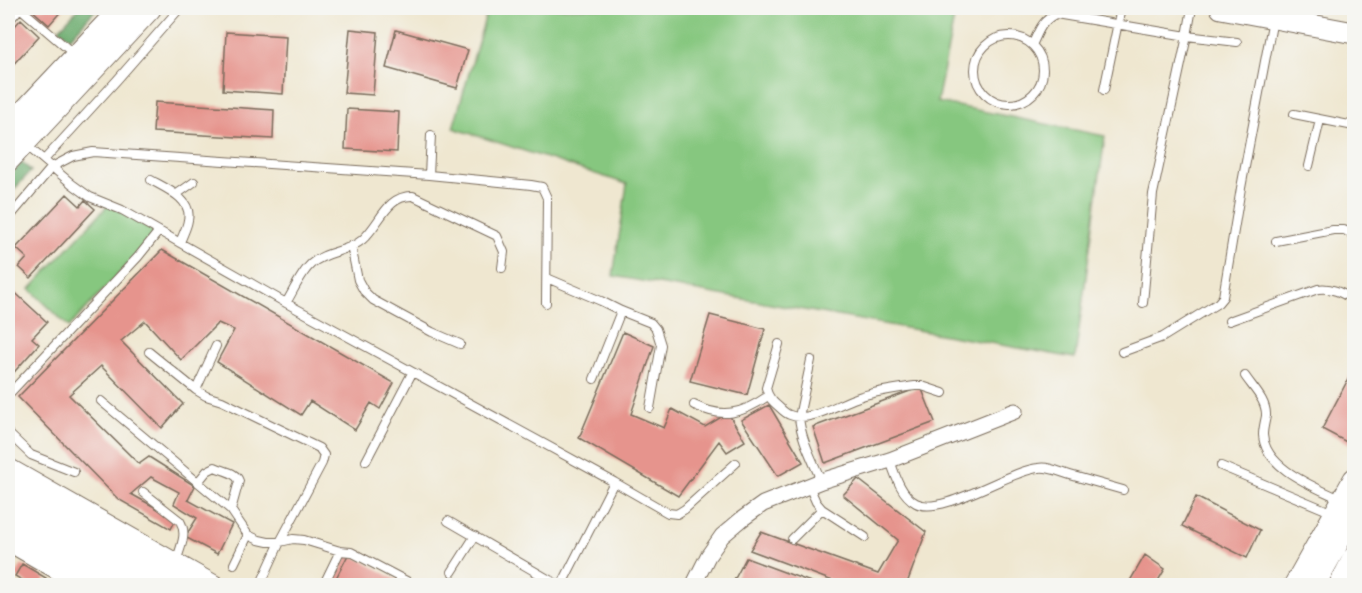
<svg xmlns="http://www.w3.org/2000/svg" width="1362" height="593" font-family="'Gentium Book Plus',serif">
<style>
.green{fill:#86c77f;stroke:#60784e;stroke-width:1.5}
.forest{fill:#6cac6e;stroke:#546b46;stroke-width:1.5}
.building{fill:#e6948d}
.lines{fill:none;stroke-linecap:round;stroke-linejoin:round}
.lane-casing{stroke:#7a6c5c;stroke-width:10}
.street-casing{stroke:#7a6c5c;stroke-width:17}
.secondary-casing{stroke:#7a6c5c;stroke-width:23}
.primary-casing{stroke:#7a6c5c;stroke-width:26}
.lane{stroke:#fff;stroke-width:8}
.street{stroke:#fff;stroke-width:15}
.secondary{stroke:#fff;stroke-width:21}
.primary{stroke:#fff;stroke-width:24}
</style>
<rect width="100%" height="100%" fill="#f6f6f2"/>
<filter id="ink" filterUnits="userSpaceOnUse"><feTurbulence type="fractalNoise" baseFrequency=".0167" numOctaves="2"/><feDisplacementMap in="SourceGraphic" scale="12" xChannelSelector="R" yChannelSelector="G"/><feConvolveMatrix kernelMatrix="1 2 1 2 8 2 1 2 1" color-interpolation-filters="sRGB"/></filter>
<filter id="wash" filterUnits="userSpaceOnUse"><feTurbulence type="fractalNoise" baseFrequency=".008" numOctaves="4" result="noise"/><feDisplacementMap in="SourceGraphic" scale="24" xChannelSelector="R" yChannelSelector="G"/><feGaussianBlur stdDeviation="1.35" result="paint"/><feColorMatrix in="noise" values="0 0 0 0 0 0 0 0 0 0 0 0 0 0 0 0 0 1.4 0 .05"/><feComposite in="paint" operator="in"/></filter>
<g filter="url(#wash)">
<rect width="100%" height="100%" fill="#efe7d0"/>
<!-- green -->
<path class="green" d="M488 8H956L937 102 1105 136 1075 358 613 276 627 184 453 128Z
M109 204 157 233 69 327 30 289Z"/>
<!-- forest -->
<path class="forest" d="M79 8H97L70 38 59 29Z
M22 162 31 171 8 196V178Z"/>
<g id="blocks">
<!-- building -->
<path class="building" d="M30 8H64L49 25Z
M21 19 39 36 8 70V34Z
M350 29 378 32 373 95 344 93Z
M396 30 468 50 457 88 386 68Z
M226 32 286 36 283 94 223 90Z
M155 102 274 110 273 139 153 132Z
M347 109 399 112 397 152 345 149Z
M67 194 80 206 85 200 95 209 31 278 19 267 27 258 16 248Z
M162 250 394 383 380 409 371 403 355 430 310 401 301 415 217 362 234 330 218 323 181 360 145 321 121 341 183 404 162 428 101 366 69 395 139 464 149 457 195 486 188 500 232 524 217 554 185 537 197 518 174 504 179 492 151 477 131 494 176 519 171 529 118 499 18 397Z
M8 286 47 322 32 338 39 344 8 379Z
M710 315 765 329 747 395 690 381Z
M623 332 654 346 631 414 664 428 672 409 705 427 728 413 745 441 727 452 719 441 678 496 579 438Z
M1354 368V446L1322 429Z
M921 387 935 422 825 463 813 427Z
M769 405 803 462 778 476 741 420Z
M858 479 926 532 906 586H846L750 550 761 532 878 574 898 540 843 495Z
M1196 497 1260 530 1247 558 1182 526Z
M349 553 407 586H332Z
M1145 555 1165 569 1155 586H1127Z
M746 558 819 585V586H764L754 582 753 586H731Z
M22 564 46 578 42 586H32L15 576Z"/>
</g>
</g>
<g filter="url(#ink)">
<use href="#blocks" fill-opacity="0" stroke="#7a6c5c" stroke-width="1.5"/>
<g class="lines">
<defs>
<path id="lane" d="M20 8 75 55
M8 22 20 8
M975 70a34 34 0 1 1 68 0a34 34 0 1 1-68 0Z
M1032 45C1039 31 1041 21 1056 14L1187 36 1237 42
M1104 90 1121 8
M1294 114 1354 126
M26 145 72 184 90 197 122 210 286 303 614 482 561 586
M44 160 117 80 180 8
M1309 166 1320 120
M429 175 431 135
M151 180C165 188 193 199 188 220 187 228 182 236 180 243
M177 194 194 182
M8 219 52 167 73 156 93 152 429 175 531 185 542 187 547 198 546 303
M1276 241 1333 230H1344L1354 235
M351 246 358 280 364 291 373 300 432 332 460 344
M547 278 601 301 621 311 651 323 656 329 661 345 650 408
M286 303C293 292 301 273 311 264 325 251 348 252 362 240 380 225 386 195 413 196L497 236 504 252 502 268
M1143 303 1153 194 1187 36 1192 8
M1229 321 1318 289C1332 287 1342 293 1354 300
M779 344 766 388C768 397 772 401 779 407 782 410 786 414 790 415 809 423 838 404 856 398 875 391 895 389 915 386H922L943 393
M149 352 196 390 206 396 222 401 319 448 324 455 322 463 280 542 263 579
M1122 352 1163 337 1218 303 1223 297 1241 188 1273 19
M811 360 799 417C801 440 813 460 821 481
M1245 376C1253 388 1267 401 1266 416 1265 422 1263 428 1263 435 1265 469 1316 487 1342 500
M594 379 621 311
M196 390 216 346
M8 395 138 257 159 231
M101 401 231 510 248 535 259 540 268 542H280L293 539 304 540 340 551 351 552 416 586
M694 405C723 419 742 414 768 396
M8 433 31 455 74 472
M890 460C895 475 901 495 916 503 941 517 1008 471 1038 468 1048 466 1060 472 1070 475 1088 480 1105 485 1123 490
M366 461 412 373
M1221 466 1333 513
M198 482 207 471 215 467C223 471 236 472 239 481L231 510
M614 482 668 513 677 514 685 509 736 463
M809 486 816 502 822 509 865 537
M143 492 180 521C188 534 180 548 176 562
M448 521 560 586
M792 539 822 509
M234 564 248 535
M452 572 475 536
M323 586 340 551"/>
<path id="street" d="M693 586 708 556 722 536 742 519 763 504 821 481 890 460 1015 411"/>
<path id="secondary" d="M1221 8 1354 33
M8 469 214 586
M8 540 88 586
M1294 586 1354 479
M1314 586 1354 514
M1339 586 1354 557"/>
<path id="primary" d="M8 130 123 8
M8 159 149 8
M8 492 175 586
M8 517 131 586"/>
</defs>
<!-- lane casing -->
<use href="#lane" class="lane-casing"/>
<!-- street casing -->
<use href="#street" class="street-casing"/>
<!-- secondary casing -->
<use href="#secondary" class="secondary-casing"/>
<!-- primary casing -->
<use href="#primary" class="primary-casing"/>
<!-- lane -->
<use href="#lane" class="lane"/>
<!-- street -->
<use href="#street" class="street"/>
<!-- secondary -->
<use href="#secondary" class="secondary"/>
<!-- primary -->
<use href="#primary" class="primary"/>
</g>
</g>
<!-- margin -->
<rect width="1362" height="593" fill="none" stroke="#f6f6f2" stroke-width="30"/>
</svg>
